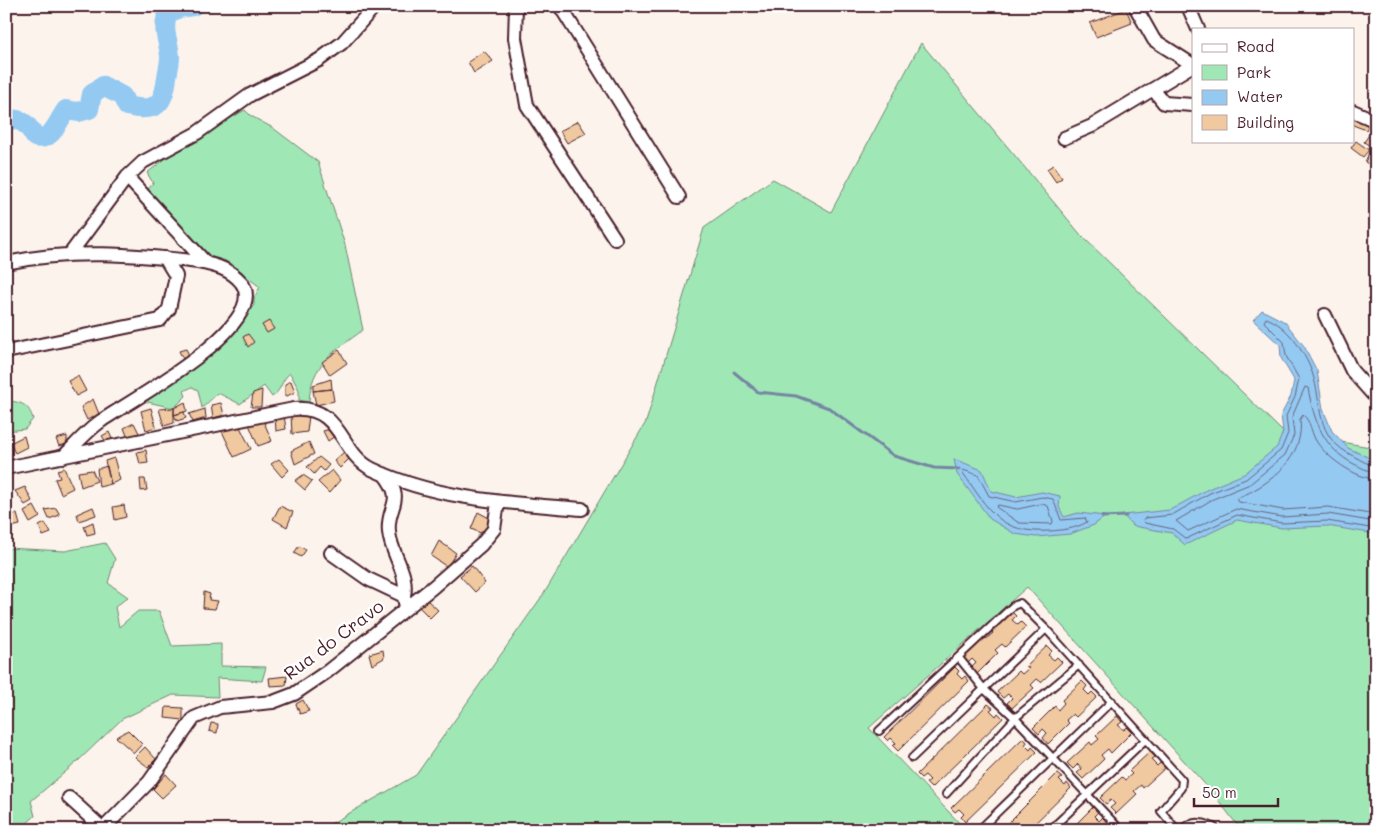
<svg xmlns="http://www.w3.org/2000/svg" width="1382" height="836" font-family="Mali,sans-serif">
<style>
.green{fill:#9fe8b6;stroke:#748470}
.water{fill:#94c9f2;stroke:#7685a2}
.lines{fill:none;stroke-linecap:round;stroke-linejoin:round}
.shore{stroke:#68637b;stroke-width:1}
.stream{stroke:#7685a2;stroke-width:3}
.river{stroke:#94c9f2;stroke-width:20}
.building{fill:#f0c9a0;stroke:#4a1f2b}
.service-casing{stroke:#4a1f2b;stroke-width:10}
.minor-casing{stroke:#4a1f2b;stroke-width:16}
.service{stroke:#fff;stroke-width:6}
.minor{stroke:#fff;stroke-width:12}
.labels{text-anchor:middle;stroke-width:4.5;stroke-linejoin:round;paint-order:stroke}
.street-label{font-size:18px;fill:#4a1f2b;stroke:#fff}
</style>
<rect width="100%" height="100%" fill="#fcf4ec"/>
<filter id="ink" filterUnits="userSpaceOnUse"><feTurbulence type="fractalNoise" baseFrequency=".02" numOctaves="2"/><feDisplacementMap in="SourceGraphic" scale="10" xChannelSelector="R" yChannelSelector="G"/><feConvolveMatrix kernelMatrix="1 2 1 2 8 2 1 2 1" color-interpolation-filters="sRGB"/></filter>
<g filter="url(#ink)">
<!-- green -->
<path class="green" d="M921 43 1081 235 1283 432 1376 448V830H1241L1212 792 1027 587 869 728 966 830H320L416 775 545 592 646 422 704 228 773 179 831 212Z
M245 110 251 116 273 128 318 162 345 245 363 330C334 352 311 363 309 402L299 400V390L290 373C281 380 282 390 272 397L264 386 240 404 218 393 202 408 198 390 192 387 184 391 186 396 174 408 143 401 235 333C243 324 246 314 254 305V298L260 287 226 261 206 255 146 191 153 183 147 173 183 145Z
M8 401C22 402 29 405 33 419L25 429 6 431Z
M105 543 115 559 108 583 128 597 115 607 119 627 138 611H159L172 646 221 644V666L266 667 262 681 217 678 218 697 173 695 122 719 77 762 31 801 35 816 19 830H6V548L65 551Z"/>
<!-- water -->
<path class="water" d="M1262 310 1285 322 1304 346 1317 371 1323 409 1332 431 1348 448 1376 461V534L1327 526 1282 528 1237 520 1185 545 1172 533 1133 526 1123 515 1170 510 1208 489 1244 474 1277 447 1283 432 1281 415 1291 396 1294 380 1281 358 1280 345 1253 320Z
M954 459 982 470 991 491 1016 497 1042 492 1060 496 1059 507 1064 517 1078 513 1106 516 1094 525 1070 534 1036 537 1015 534 990 519 957 474Z"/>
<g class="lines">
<!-- shore -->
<path class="shore" d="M1376 466C1368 465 1361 460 1355 457 1312 436 1324 406 1312 372 1304 351 1287 325 1266 318L1264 322 1284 342 1286 356 1299 379 1295 397 1286 416 1288 433 1281 450 1246 479 1210 493 1172 515 1145 518 1143 521 1145 523 1173 529 1186 539 1237 515 1282 523 1327 521 1376 529
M963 470 978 475 989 496 1016 502 1042 497 1053 499 1061 520 1085 518 1087 522C1075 529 1063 530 1050 531 999 534 989 510 963 473Z
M1376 472C1368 472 1361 467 1354 464 1323 448 1314 421 1308 388L1305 387 1292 417 1294 435 1285 455 1250 484 1213 499 1176 521 1188 531 1236 509 1282 517 1328 514 1376 522
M1376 479C1356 479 1324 456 1315 439 1311 431 1310 420 1303 415L1300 419C1304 451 1281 475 1254 490 1248 494 1241 495 1237 499L1239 502 1283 510 1328 507 1376 515
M1042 504 1048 506 1053 521 1052 524 1019 523 996 507 998 505 1017 509Z"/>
<!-- stream -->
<path class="stream" d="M734 372 758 392 796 396 829 408 894 456 934 468 959 469
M1102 517 1126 516"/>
<!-- river -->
<path class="river" d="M6 120C22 117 28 125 35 137 53 142 58 120 66 110L78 112 89 109 92 94 103 86 122 96 127 106C156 113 164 105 167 77 168 70 170 64 170 57 169 40 162 33 167 15L178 8 193 6"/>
</g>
<!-- building -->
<path class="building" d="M1126 9 1132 23 1096 37 1090 23Z
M484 51 493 61 474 73 468 62Z
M1353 114 1370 122 1366 130 1353 125Z
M578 121 586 133 567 143 560 131Z
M1376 125V150L1364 142Z
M1356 141 1369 150 1363 157 1351 148Z
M1369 153 1376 157V168L1365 162Z
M1053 165 1062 178 1056 182 1047 169Z
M269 321 274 329 267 333 262 325Z
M248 334 254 342 248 347 243 337Z
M186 349 189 355 183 359 179 351Z
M339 350 347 363 330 375 322 362Z
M78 376 86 391 76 396 68 381Z
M331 379 332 389 313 391V385Z
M291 381 295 392 285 397V384Z
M332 389 334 401 316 405 313 391Z
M262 390 261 407H251L253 393Z
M93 399 99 414 87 420 81 407Z
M185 402 187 411 174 415V408Z
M221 403 224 415 213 418 211 405Z
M151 408 156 427 146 430 141 411Z
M174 408V423L164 426 159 409Z
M205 409 206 418 193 422 189 414Z
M184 412 186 418 177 421 174 415Z
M284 415 286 429 276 431 275 417Z
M291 415H309L307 432 292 434Z
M263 420 272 441 258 446 248 422Z
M134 423 139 433 128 438 124 428Z
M239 425 251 449 234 457 221 429Z
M330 429 335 436 328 441 323 431Z
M109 432 113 441 107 443 102 436Z
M24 436 27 447 15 453 10 443Z
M67 436V444L59 446 56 439Z
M309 442 314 454 295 464 291 451Z
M146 450 148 463 140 464 137 452Z
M344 452 349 459 340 468 334 461Z
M319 457 329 465 324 471 320 467 314 474 307 467Z
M114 458 120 480 111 484 105 461Z
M279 459 289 470 282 477 271 464Z
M107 466 111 484 99 487 97 469Z
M64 468 73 488 61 494 55 479 60 478 57 470Z
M92 470 97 481 81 487 78 472Z
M332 470 340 480 329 493 318 482Z
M303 475 312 481 305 490 295 481Z
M140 479H145L147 490 141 491Z
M25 487 32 501 25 505 15 491Z
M124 505 126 517 115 520 113 507Z
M34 506 40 517 30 523 24 512Z
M280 506 293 512 287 527 273 519Z
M93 507 96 515 79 521 77 514Z
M56 508 60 515 49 519 45 510Z
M478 512 491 519 483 534 471 529Z
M17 514 20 525 7 528 6 515Z
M93 522 95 533 87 535 84 526Z
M45 523 51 533 43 536 39 526Z
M439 541 456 553 447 567 431 556Z
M299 546 306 550 301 557 294 553Z
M472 566 485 583 475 592 460 576Z
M204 592 210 594 209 600 218 601 215 609 203 608Z
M427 600 438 610 430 618 419 607Z
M1011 611 1016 616 1012 620 1018 625 1021 622 1026 627 1005 647 1002 644 995 650 998 653 977 674 971 668 976 663 972 659 967 664 961 657 983 636 986 639 993 633 990 630Z
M1047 646 1052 651 1048 655 1054 660 1057 657 1062 662 1041 682 1037 679 1031 685 1034 688 1012 708 1007 703 1012 698 1008 694 1003 698 997 692 1019 671 1022 674 1029 668 1026 666Z
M383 650 384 658 372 665 369 654Z
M955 667 959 671 957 674 962 679 965 676 969 681 898 751 893 746 896 743 891 738 888 741 884 737Z
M287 676 286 685 270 686 269 678Z
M1082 681 1087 686 1084 690 1089 695 1092 692 1097 697 1076 717 1073 714 1066 720 1069 723 1048 744 1043 738 1047 733 1043 729 1039 734 1033 728 1055 706 1058 710 1064 703 1062 700Z
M303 700 309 711 300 714 296 704Z
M988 704 993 708 990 710 996 716 998 713 1003 718 931 788 926 783 930 780 925 775 921 778 917 774Z
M166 707 183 708V720L165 718Z
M1117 716 1122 722 1118 725 1124 730 1127 727 1132 732 1111 753 1108 749 1101 755 1104 759 1083 779 1077 773 1082 769 1078 764 1073 769 1067 763 1090 742 1092 745 1099 739 1096 736Z
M211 723 218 724 217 733 209 731Z
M128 730 142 744 134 753 116 737Z
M1023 738 1027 742 1025 745 1030 750 1032 747 1037 752 965 822 961 817 964 814 959 809 955 812 951 808Z
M145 747 156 759 148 767 135 757Z
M1150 752 1155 757 1151 760 1157 766 1160 763 1165 768 1143 788 1141 785 1134 791 1137 794 1116 814 1110 808 1115 804 1111 800 1106 804 1100 798 1122 777 1125 780 1132 774 1129 771Z
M166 774 176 785 162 798 153 789Z
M1057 774 1062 778 1059 780 1065 786 1067 783 1071 788 1028 830H1001Z
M1093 807 1098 812 1094 816 1099 821 1103 817 1107 821 1098 830H1070Z"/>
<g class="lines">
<defs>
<path id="service" d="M959 658 984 689 1015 718 1116 825
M879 731 1013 606 1020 603 1046 629 1182 780 1181 788 1161 811 1177 830
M912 758 1046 629
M946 794 1015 718 1079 665
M981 828 1112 701
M1050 830 1146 739
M1181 830C1192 820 1206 821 1218 830"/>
<path id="minor" d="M516 6 515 38 527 105 615 239
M560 6 679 197
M1188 6 1198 29
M1136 8 1154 40 1193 65
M1153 89 1164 103 1193 105
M1353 111 1376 121
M1064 138 1092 126 1193 65
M127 177 206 263
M70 254 127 177 143 162 197 133 250 95 319 60 342 43 375 6
M6 263C69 249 135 254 198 262 215 265 230 269 241 282 274 324 128 402 101 421 87 431 75 445 63 457
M1325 315 1352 371 1376 398
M6 352 160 320 169 309 176 276 165 258
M6 468 294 409C343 406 339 453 372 469 437 500 511 503 582 509
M384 474C407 503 386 505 389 532 391 555 409 572 404 596
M331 553 368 579 404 596 405 603
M69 798 103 829
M102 830 149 782 194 718 220 707 273 702 294 694 328 671 433 587 481 545 494 529 498 502"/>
</defs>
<!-- service casing -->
<use href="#service" class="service-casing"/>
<!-- minor casing -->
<use href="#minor" class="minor-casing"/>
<!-- service -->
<use href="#service" class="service"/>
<!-- minor -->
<use href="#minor" class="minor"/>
</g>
</g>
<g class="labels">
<!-- street labels -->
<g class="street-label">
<text transform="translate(334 640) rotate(-37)" y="6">Rua do Cravo</text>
</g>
</g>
<!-- margin -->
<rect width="1382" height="836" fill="none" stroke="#fff" stroke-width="25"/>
<rect x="12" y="12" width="1357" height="811" fill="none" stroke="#4a1f2b" stroke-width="2" filter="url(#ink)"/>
<!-- legend -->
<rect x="1192" y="28" width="162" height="115" fill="#ffffff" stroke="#b7a5aa"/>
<rect x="1202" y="44" width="25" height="8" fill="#ffffff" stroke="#b7a5aa"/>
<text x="1237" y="52" font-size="15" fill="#4a1f2b">Road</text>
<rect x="1202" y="65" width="25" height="15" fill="#9fe8b6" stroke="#b7a5aa"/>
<text x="1237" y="78" font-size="15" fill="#4a1f2b">Park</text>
<rect x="1202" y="90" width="25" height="15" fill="#94c9f2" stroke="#b7a5aa"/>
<text x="1237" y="102" font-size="15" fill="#4a1f2b">Water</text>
<rect x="1202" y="115" width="25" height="15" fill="#f0c9a0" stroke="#b7a5aa"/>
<text x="1237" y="128" font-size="15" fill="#4a1f2b">Building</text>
<!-- scale -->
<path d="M1194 798v8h84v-8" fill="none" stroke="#4a1f2b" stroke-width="2.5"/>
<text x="1202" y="798" font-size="15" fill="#4a1f2b" stroke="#ffffff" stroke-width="4" paint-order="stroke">50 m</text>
</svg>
